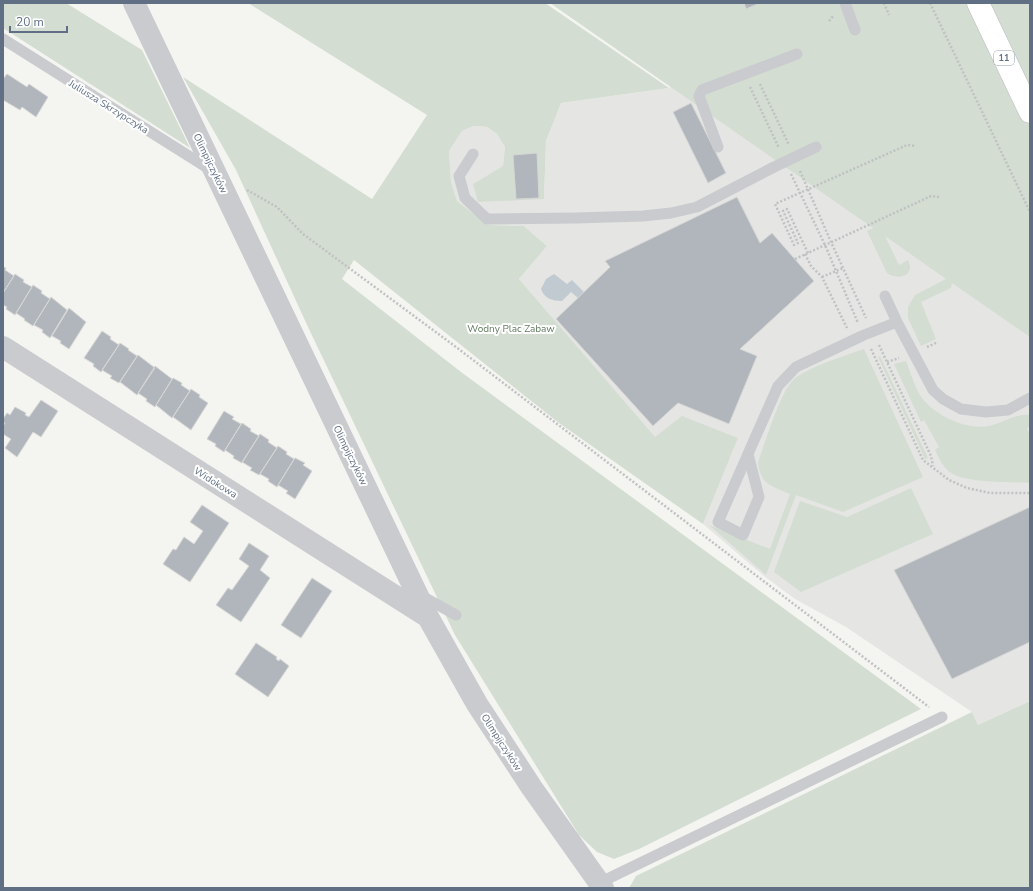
<svg xmlns="http://www.w3.org/2000/svg" width="1033" height="891" font-family="'Nunito Sans',sans-serif">
<style>
.built{fill:#e5e6e4}
.green{fill:#d4ddd1}
.water{fill:#c2cad1}
.building{fill:#b1b6bd;stroke:#d6d6d4}
.lines{fill:none;stroke-linecap:round;stroke-linejoin:round}
.trunk-casing{stroke:#b8bbbe;stroke-width:23}
.path{stroke:#c0c1c3;stroke-width:2.5;stroke-dasharray:2 2;stroke-linecap:butt}
.service{stroke:#c9cbcf;stroke-width:11}
.minor{stroke:#c9cbcf;stroke-width:22}
.trunk{stroke:#fff;stroke-width:22}
.labels{text-anchor:middle;stroke-width:4;stroke-linejoin:round;paint-order:stroke}
.shield{fill:#fff;stroke:#909aa9;stroke-width:1}
.shield-label{font-size:9px;font-weight:bold;fill:#616f84}
.street-label{font-size:10px;fill:#616f84;stroke:#fff}
.park-label{font-size:10px;fill:#627b61;stroke:#fff}
</style>
<rect width="100%" height="100%" fill="#f4f5f1"/>
<!-- built -->
<path class="built" d="M723 30 1030 275V701L978 725 972 712 846 627 795 599 764 576 703 524 738 438H655L519 279 547 246 524 226 488 225 457 201 451 182 449 151 462 131 474 126 487 127 497 134 505 147 503 167 473 184 544 199 546 141 561 103 669 88Z"/>
<!-- green -->
<path class="green" d="M3 3H66L142 50 190 148 3 28Z
M248 3H545L669 88 561 103 546 141 544 199 478 202 473 184 503 166 505 147 497 134 487 127 474 126 462 131 449 151 451 182 457 201 488 225 524 226 547 246 519 279 655 437 682 416 738 438 703 524 559 423 354 260 342 279 461 372 921 709 639 849 614 859 597 852 579 835 455 635 308 327 236 170 183 77 372 199 427 115Z
M550 3H1030V337L952 283 951 288 921 302 936 339 921 346 908 318V307L915 295 946 279 885 236 899 265 908 260C916 276 898 281 887 273L867 231 873 228Z
M864 349 923 477 843 512 796 495 766 575 709 525 770 549 790 494C772 486 760 485 758 462 765 443 780 393 793 380 807 367 845 356 864 349Z
M880 356 928 458 925 459 878 357Z
M906 361C910 371 914 385 920 395 933 415 965 430 989 426 1003 423 1016 413 1030 415V426L1027 428 1030 436V483C1011 482 966 483 951 473 943 467 939 459 935 450L939 447 924 420 921 422 894 364Z
M911 488 933 534 801 592 774 572 800 501 847 517Z
M1030 701V888H629L636 876 972 712 978 725Z"/>
<!-- water -->
<path class="water" d="M554 274 567 284 572 280 584 292 578 298 571 292 562 301C552 301 544 298 541 289L546 279Z"/>
<!-- building -->
<path class="building" d="M744 3H760L746 9Z
M7 74 27 87 29 84 48 97 36 117 22 107 20 110 3 100V79Z
M691 103 726 173 708 183 673 112Z
M537 153 539 198 516 199 513 155Z
M737 197 760 243 772 233 814 281 740 349 757 356 729 424 678 403 653 426 556 319 610 267 605 261Z
M3 267 6 268 5 270 14 276 3 293Z
M15 274 24 280 23 282 32 287 15 315 6 309 7 307 3 305V293Z
M33 285 42 291 41 293 50 299 33 326 24 320 25 319 16 313Z
M51 297 67 310 50 338 42 332 43 330 34 325Z
M69 308 86 322 69 349 60 343 61 341 52 336Z
M102 331 111 337 110 339 119 345 101 372 93 366 94 364 84 358Z
M120 343 129 349 128 350 137 356 119 383 110 378 112 376 102 370Z
M138 355 155 368 137 395 120 382Z
M155 366 172 379 155 407 146 401 147 399 138 393Z
M173 378 182 383 181 385 190 391 172 418 156 405Z
M191 389 200 395 199 397 208 403 191 430 173 417Z
M41 400 58 411 41 437 33 432 17 457 5 448 11 439 3 434V426L5 423 3 422V419L7 413 10 415 15 407 26 413 25 415 29 417Z
M224 411 234 417 232 419 241 424 224 452 215 446 216 444 207 439Z
M242 423 251 429 250 431 259 436 242 463 233 458 234 456 225 450Z
M260 434 269 440 268 442 277 448 259 475 250 470 252 468 242 462Z
M278 446 287 452 286 454 294 459 277 487 268 481 269 479 260 474Z
M295 458 305 463 303 465 312 471 295 499 286 493 288 491 278 485Z
M202 505 229 523 190 582 163 564 173 549 176 550 184 537 194 544 203 531 190 522Z
M1030 507V642L952 679 894 570Z
M249 543 269 556 260 570 270 578 241 622 216 605 228 588 232 590 249 566 239 559Z
M312 578 332 591 301 638 281 625Z
M256 643 277 657 276 659 279 661 280 659 289 666 268 697 235 674Z"/>
<g class="lines">
<defs>
<path id="trunk" d="M978 3 1030 112"/>
</defs>
<!-- trunk casing -->
<use href="#trunk" class="trunk-casing"/>
<!-- path -->
<path class="path" d="M884 3 889 15
M930 3 1030 212
M829 21 834 15
M760 84 789 145
M750 87 779 148
M800 171 831 242 866 318
M791 174 825 245 858 323
M247 190 277 207 303 234 456 347 929 707
M808 253 787 209 783 211 798 243 794 245 775 204 907 145 916 146
M805 254 811 266 822 277 847 328
M795 259 931 196 940 197
M822 277 843 268
M879 345 931 456 933 466
M927 347 938 342
M871 349 923 460 949 480 967 488 990 493H1030
M887 362 899 358"/>
<!-- service -->
<path class="service" d="M845 3 855 30
M3 39 211 170
M718 147 699 96 702 90 797 54
M473 154 459 176 465 198 487 219 576 218 643 216 671 213 697 207 774 167 816 147
M885 296 897 322 933 390 943 399 961 409 986 412 1008 410 1030 398
M748 454 759 497 743 535 718 522 778 386 796 367 864 335 897 322
M420 595 456 615
M599 883 942 717"/>
<!-- minor -->
<path class="minor" d="M134 3 428 617 477 704 532 788 603 888
M3 347 428 617"/>
<!-- trunk -->
<use href="#trunk" class="trunk"/>
</g>
<g class="labels">
<!-- shield labels -->
<rect class="shield" x="994" y="51" width="20" height="14" rx="3"/>
<g class="shield-label">
<text x="1004" y="61">11</text>
</g>
<!-- street labels -->
<g class="street-label">
<text transform="translate(109 106) rotate(32)" y="4">Juliusza Skrzypczyka</text>
<text transform="translate(211 163) rotate(64)" y="4">Olimpijczyków</text>
<text transform="translate(351 455) rotate(64)" y="4">Olimpijczyków</text>
<text transform="translate(216 482) rotate(32)" y="4">Widokowa</text>
<text transform="translate(502 742) rotate(57)" y="4">Olimpijczyków</text>
</g>
<!-- park labels -->
<g class="park-label">
<text x="511" y="332">Wodny Plac Zabaw</text>
</g>
</g>
<!-- border -->
<rect width="1033" height="891" fill="none" stroke="#616f84" stroke-width="8"/>
<!-- scale -->
<path d="M10 26v6h57v-6" fill="none" stroke="#616f84" stroke-width="2"/>
<text x="16" y="26" font-size="12" fill="#616f84" stroke="#ffffff" stroke-width="3" paint-order="stroke">20 m</text>
</svg>
